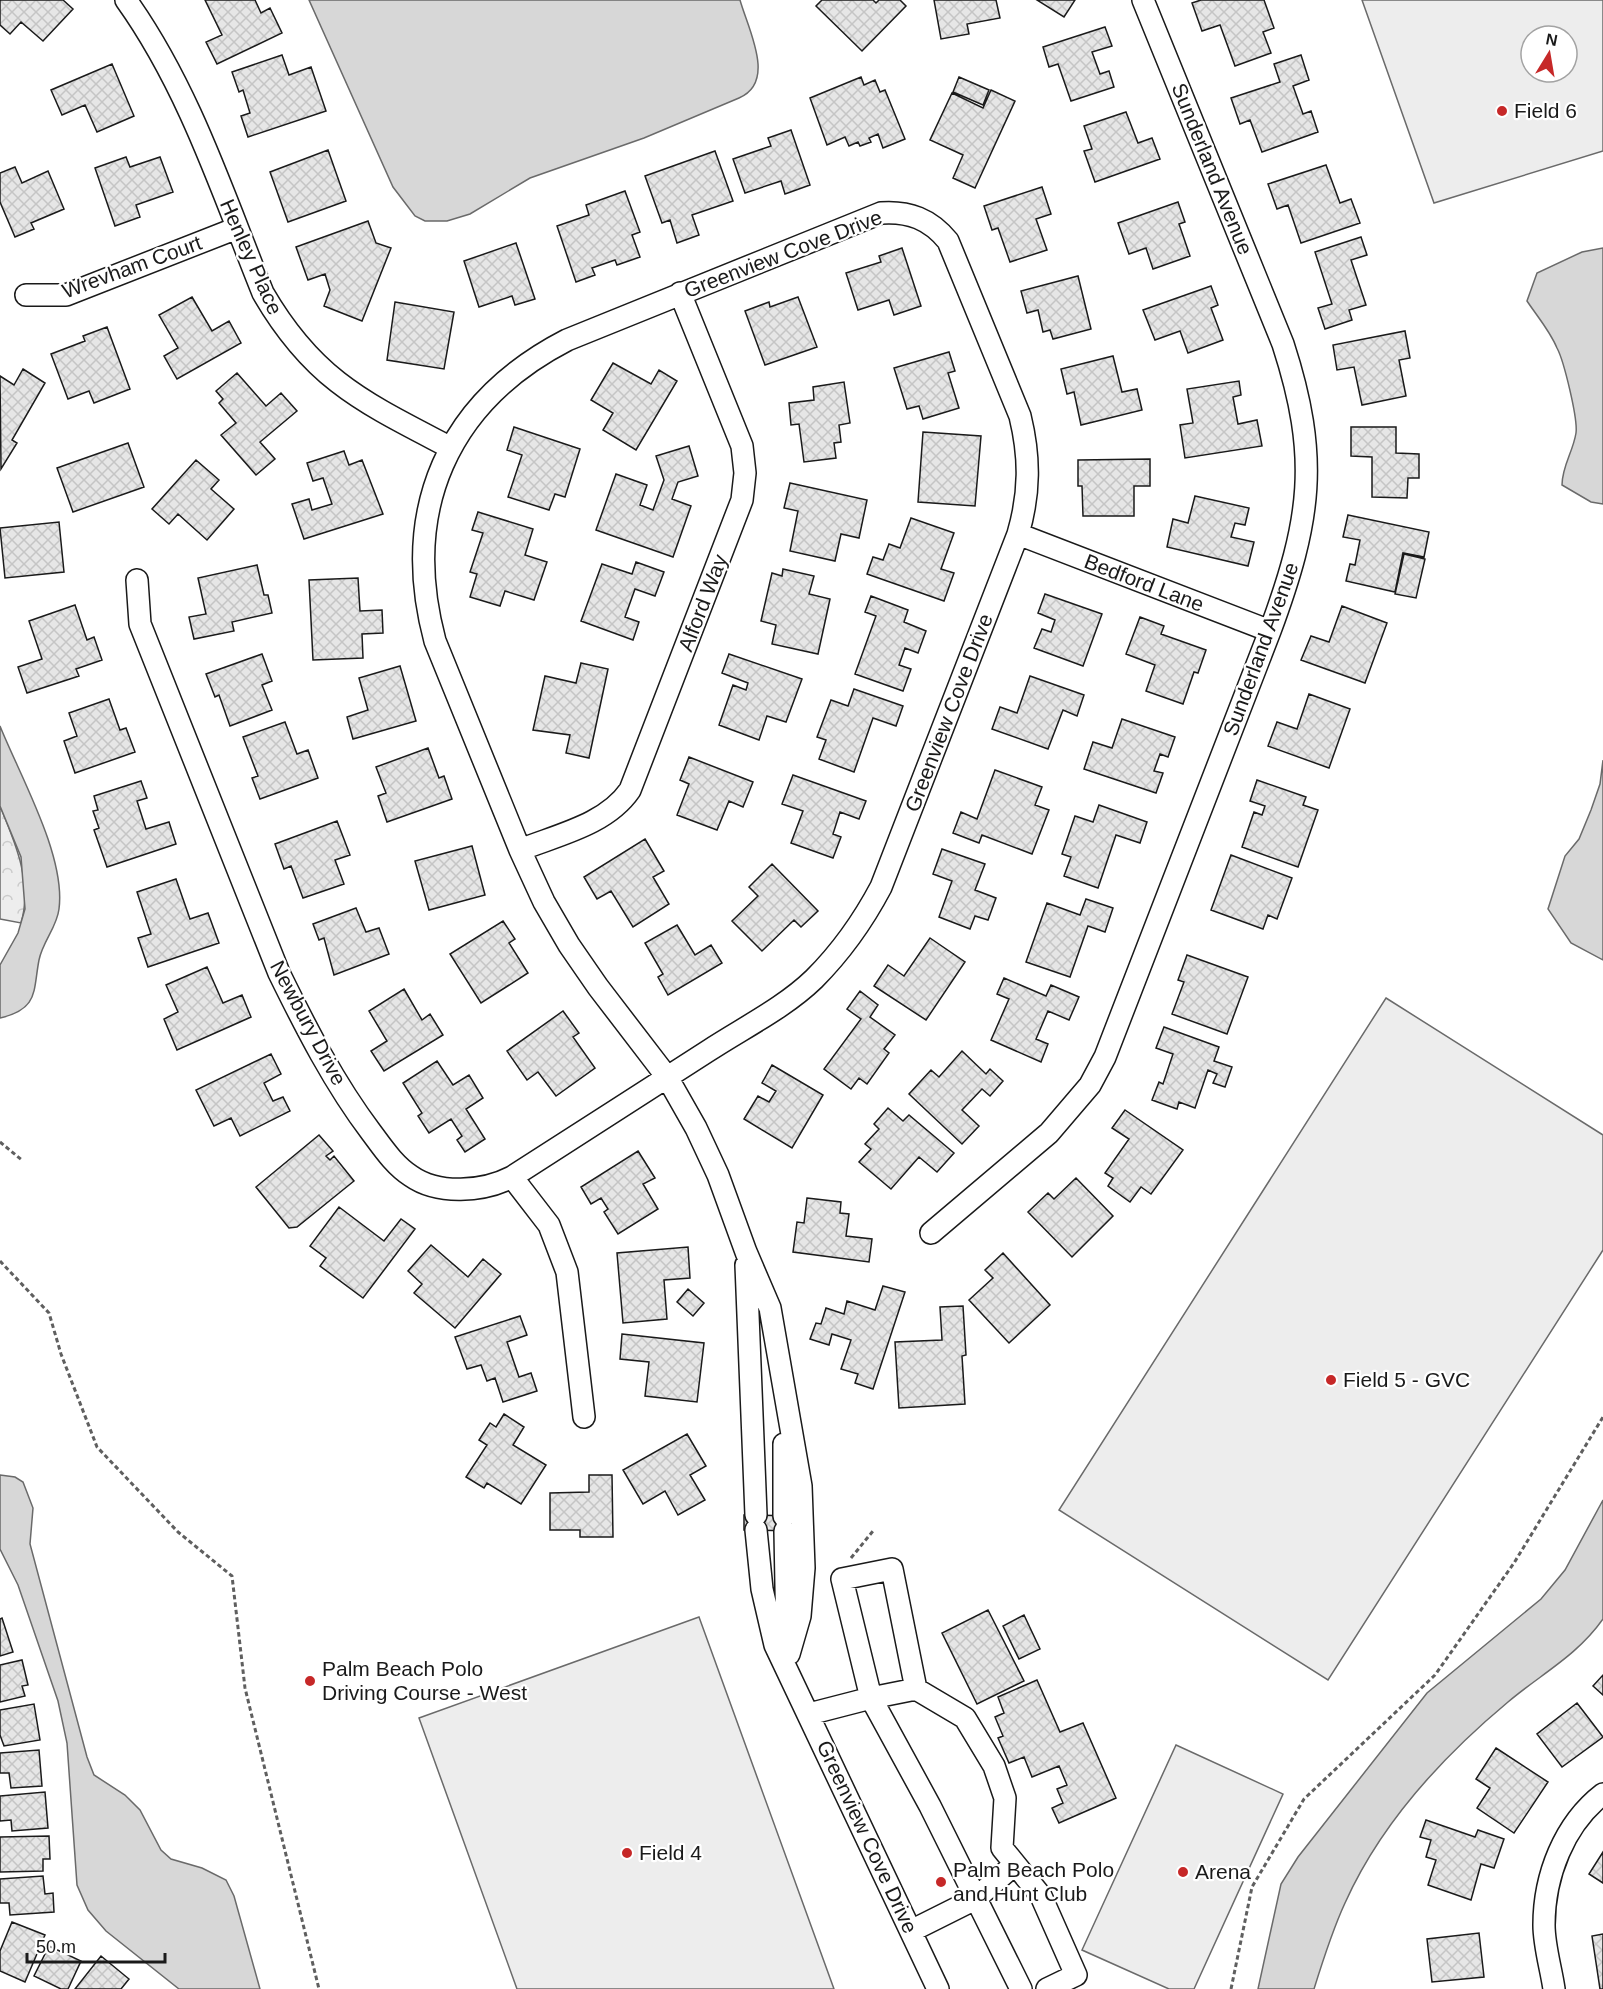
<svg xmlns="http://www.w3.org/2000/svg" width="1603" height="1989" font-family="Arial,sans-serif">
<style>
.forest{fill:url(#forest-crowns);stroke:#6a6a6a;stroke-width:1.5}
.built{fill:#ededed;stroke:#6a6a6a;stroke-width:1.5;fill-rule:evenodd}
.water{fill:#d7d7d7;stroke:#6a6a6a;stroke-width:1.5}
.building{fill:url(#building-cross-hatch);stroke:#1a1a1a;stroke-width:1.5}
.lines{fill:none;stroke-linecap:round;stroke-linejoin:round}
.minor-casing{stroke:#1a1a1a;stroke-width:24}
.path{stroke:#5f5f5f;stroke-width:3;stroke-dasharray:4.5 3;stroke-linecap:butt}
.minor{stroke:#fff;stroke-width:21}
.poi-dot{fill:#c62828;stroke:#fff;stroke-width:2}
.labels{text-anchor:middle;stroke-width:4.5;stroke-linejoin:round;paint-order:stroke}
.poi-label{font-size:21px;fill:#1a1a1a;stroke:#fff;text-anchor:start}
.street-label{font-size:21px;fill:#1a1a1a;stroke:#fff}
</style>
<defs>
<pattern id="forest-crowns" width="20" height="18" patternUnits="userSpaceOnUse" patternTransform="scale(1.5)"><rect width="20" height="18" fill="#ededed"/><path d="M2 6a3 3 0 1 1 6 0M12 15a3 3 0 1 1 6 0" fill="none" stroke="#cbcbcb"/></pattern>
<pattern id="building-cross-hatch" width="8" height="8" patternUnits="userSpaceOnUse" patternTransform="scale(1.5)"><rect width="8" height="8" fill="#e6e6e6"/><path d="M0 0l8 8M0 8l8-8" fill="none" stroke="#c5c5c5"/></pattern>
</defs>
<rect width="100%" height="100%" fill="#fff"/>
<!-- forest -->
<path class="forest" d="M0 806C15 842 33 883 21 923L0 919Z"/>
<!-- built -->
<path class="built" d="M1362 0H1603V151L1434 203ZM1531 36H1567V72H1531Z
M1386 998 1603 1135V1250L1328 1680 1059 1510Z
M699 1617 834 1989H517L419 1718Z
M1176 1745 1283 1794 1194 1989H1169L1082 1950Z"/>
<!-- water -->
<path class="water" d="M309 0H740C748 29 777 82 739 98L644 138 530 178 470 214 447 221H425L415 216 393 187Z
M1603 248V504L1591 502 1562 485C1562 466 1573 452 1576 433 1578 419 1564 361 1557 348 1550 331 1537 316 1527 301L1537 273 1582 252Z
M0 726C20 776 66 856 59 909 57 927 43 941 39 960 33 991 39 1009 0 1018V965L18 933 25 909 21 857 0 806Z
M1603 760V960L1571 943 1548 909 1565 856 1579 839 1591 810 1600 784Z
M0 1475 15 1477 23 1482 33 1508 30 1544 87 1757 94 1775 125 1795 140 1810 161 1850 171 1859 202 1868 226 1880 234 1896 260 1989H179L106 1931 88 1910 77 1885 67 1743 58 1701 18 1585 0 1549Z
M1603 1500V1619C1577 1656 1541 1674 1508 1702 1442 1757 1380 1825 1345 1903 1332 1931 1323 1960 1314 1989H1258L1281 1884 1298 1857 1427 1693 1541 1599 1565 1570Z"/>
<!-- building -->
<path class="building" d="M0 0H63L73 9 43 41 21 22 10 34 0 25Z
M205 0H255L261 13 270 8 282 33 217 64 206 42 222 35Z
M822 0H873L876 3 879 0H900L906 6 862 51 816 6Z
M934 0H996L1000 18 967 24 969 34 941 39Z
M1037 0H1075L1064 17Z
M1201 0H1264L1274 28 1263 32 1271 53 1235 66 1220 25 1202 31 1192 3Z
M1105 27 1112 46 1092 52 1100 74 1109 71 1114 87 1071 101 1058 64 1049 67 1043 47Z
M282 55 289 75 311 67 326 111 248 137 241 116 250 113 243 90 239 92 232 72Z
M1301 55 1309 80 1293 86 1303 114 1311 111 1318 132 1262 152 1250 120 1240 124 1231 98 1280 82 1274 64Z
M112 64 134 116 97 132 85 105 62 115 51 90Z
M861 77 864 85 875 80 880 92 885 90 905 139 883 148 878 134 869 138 871 142 860 146 858 142 849 146 845 137 827 145 810 98Z
M959 77 989 90 983 105 953 92Z
M991 90 1015 101 975 188 953 178 963 155 930 140 952 93 983 108Z
M1126 112 1138 143 1152 138 1160 159 1095 182 1084 151 1092 149 1084 126Z
M791 130 810 185 785 194 781 181 745 193 733 159 771 146 768 138Z
M328 150 346 201 288 222 270 172Z
M715 151 733 201 692 215 699 235 677 243 670 220 662 223 645 176Z
M126 157 130 167 160 157 173 192 136 205 140 217 115 226 95 168Z
M1326 165 1340 203 1351 199 1360 223 1301 243 1288 205 1277 209 1268 184Z
M15 167 22 183 48 171 64 209 31 223 34 229 15 237 0 202V173Z
M1042 187 1051 214 1036 219 1047 250 1010 262 998 228 992 230 984 206Z
M625 191 640 232 632 235 640 257 617 265 615 260 592 268 595 275 576 282 557 226 589 215 586 205Z
M1178 202 1185 222 1179 224 1190 256 1153 269 1146 248 1129 254 1118 223Z
M368 221 376 243 391 248 362 321 324 306 330 290 325 274 308 280 296 247Z
M1361 237 1367 255 1351 260 1366 305 1349 310 1352 320 1325 329 1318 308 1332 304 1315 252Z
M516 243 535 299 515 305 512 296 479 307 464 261Z
M902 248 921 306 894 315 889 300 858 310 846 273 881 262 879 256Z
M1078 276 1091 329 1053 339 1050 330 1043 332 1038 310 1027 313 1021 291Z
M1211 286 1218 305 1211 308 1223 340 1188 353 1180 331 1155 340 1143 310Z
M192 297 212 331 229 321 241 343 177 379 164 356 178 348 159 315Z
M798 297 817 347 765 365 745 311 769 302 770 307Z
M395 302 454 312 444 369 387 360Z
M107 327 130 389 94 403 89 391 68 399 51 354 85 341 83 336Z
M1405 331 1410 358 1399 360 1406 396 1362 405 1354 367 1337 370 1333 345Z
M949 352 955 371 948 373 959 408 923 419 919 406 907 409 894 368Z
M1113 356 1122 392 1137 389 1142 410 1081 425 1074 392 1067 394 1061 369Z
M613 363 651 384 659 370 677 381 636 450 603 430 613 413 591 400Z
M23 369 45 383 12 440 17 443 1 469 0 376 14 385Z
M237 373 266 406 281 393 297 411 260 442 275 459 256 475 221 435 236 423 219 403 223 399 216 391Z
M1239 381 1241 395 1233 397 1238 424 1257 420 1262 446 1185 458 1180 425 1193 423 1187 389Z
M844 382 850 423 839 425 841 442 834 443 836 458 804 462 799 424 791 425 789 403 814 400 813 387Z
M514 427 580 449 565 497 555 494 549 510 508 497 522 455 507 450Z
M1351 427H1396V453L1419 454V478H1408L1407 498 1372 497V457L1351 456Z
M923 432 981 436 975 506 918 502Z
M128 443 144 487 73 512 57 468Z
M689 446 698 476 678 482 672 499 691 506 673 557 596 530 616 474 647 485 640 505 653 510 664 480 656 456Z
M344 451 349 465 362 460 383 514 304 539 292 504 309 499 312 510 332 504 323 478 313 481 307 463Z
M1150 459V486H1134V516H1083L1082 486H1078V460Z
M196 460 219 480 211 489 234 509 207 540 178 514 169 524 152 509Z
M790 483 867 500 859 538 841 534 835 561 790 551 798 511 784 508Z
M1195 496 1249 508 1245 525 1235 523 1231 537 1254 542 1248 566 1167 547 1173 519 1188 523Z
M478 512 533 529 525 555 547 562 534 600 505 591 500 606 470 597 477 574 470 572 483 533 472 530Z
M1348 515 1429 532 1424 557 1403 553 1395 592 1346 581 1350 564 1355 565 1360 540 1343 537Z
M911 518 954 533 941 569 954 573 944 601 867 574 873 557 883 560 889 544 900 548Z
M59 522 64 572 5 578 0 528Z
M1404 554 1425 559 1416 598 1395 594Z
M636 562 664 572 655 596 635 589 625 617 639 622 633 640 581 621 602 564 632 574Z
M257 565 264 595H268L272 613 232 622 234 631 194 639 189 617 206 614 198 578Z
M783 569 814 576 809 594 830 599 818 654 772 644 776 625 761 621 772 573 782 576Z
M358 578 360 611 382 610 383 633 362 634 363 658 313 660 309 580Z
M1045 594 1102 614 1083 666 1034 648 1042 629 1051 632 1055 620 1038 613Z
M871 596 908 610 904 622 926 631 918 653 905 648 899 665 911 669 903 691 855 674 876 616 865 612Z
M75 605 87 640 94 637 102 660 76 669 79 676 27 693 18 667 42 659 29 621Z
M1342 606 1387 623 1365 683 1301 660 1311 636 1329 642Z
M1140 617 1164 626 1161 634 1206 650 1198 673 1194 672 1183 704 1146 691 1155 665 1126 654Z
M262 654 272 681 262 685 272 710 230 726 219 695 215 697 206 674Z
M729 654 802 679 786 722 767 716 759 740 719 725 733 685 746 690 748 683 722 673Z
M581 663 608 669 589 758 566 753 570 735 533 730 545 676 576 683Z
M400 666 416 721 353 739 347 717 368 710 359 678Z
M1030 676 1084 695 1077 716 1063 710 1048 749 992 729 1000 707 1017 713Z
M854 689 903 706 896 726 873 718 854 772 819 759 826 740 817 737 831 700 848 706Z
M1309 694 1350 709 1329 768 1268 746 1277 722 1297 729Z
M109 699 120 730 126 728 135 752 75 773 64 741 77 736 69 713Z
M1122 719 1175 737 1168 757 1160 754 1154 771 1163 773 1156 793 1084 769 1093 742 1112 748Z
M285 722 297 754 308 750 318 778 260 799 252 778 258 776 243 737Z
M428 748 439 778 444 776 452 799 387 822 378 796 386 793 376 767Z
M689 757 753 782 743 807 729 801 717 830 677 815 689 784 680 780Z
M995 770 1042 787 1035 805 1049 810 1032 854 982 835 979 843 953 833 961 812 977 819Z
M793 775 866 801 859 819 840 812 833 834 841 837 833 858 791 843 803 811 782 804Z
M1257 780 1306 797 1303 805 1318 810 1298 867 1242 847 1254 812 1262 815 1265 806 1250 801Z
M141 781 147 798 137 801 146 829 169 822 176 844 107 867 94 830 99 828 93 811 98 810 94 796Z
M1099 805 1147 822 1140 843 1116 835 1098 888 1064 876 1071 857 1062 854 1075 816 1093 822Z
M337 821 350 855 335 860 344 884 303 898 291 866 284 869 275 844Z
M645 839 664 871 653 877 669 904 633 927 611 891 597 899 584 877Z
M472 846 485 895 429 910 415 861Z
M942 849 985 864 975 890 996 898 988 920 975 916 970 929 939 917 952 881 933 874Z
M1231 855 1292 878 1277 919 1268 915 1263 929 1211 910Z
M772 864 818 911 801 927 794 920 762 951 732 921 758 896 749 887Z
M176 879 190 919 208 913 219 943 148 967 138 938 151 934 137 892Z
M1086 899 1113 908 1105 932 1088 926 1070 977 1026 962 1047 903 1080 915Z
M356 908 366 932 379 928 389 954 334 975 324 938 319 940 313 924Z
M503 921 515 939 509 943 528 973 481 1003 450 954Z
M677 925 695 955 711 945 722 963 668 995 658 977 663 974 645 943Z
M930 938 965 962 926 1020 874 986 888 965 904 976Z
M1187 955 1248 977 1227 1034 1172 1014 1184 982 1178 980Z
M207 967 223 1003 242 995 251 1017 177 1050 164 1019 178 1012 166 985Z
M1004 978 1046 996 1051 985 1079 997 1069 1020 1048 1011 1036 1039 1048 1044 1041 1062 991 1040 1009 999 997 994Z
M404 989 422 1020 430 1014 443 1035 384 1071 371 1051 387 1041 369 1011Z
M860 991 878 1005 870 1017 895 1035 884 1049 889 1053 867 1084 859 1078 851 1089 824 1069 861 1019 847 1009Z
M563 1011 579 1033 573 1037 595 1068 556 1096 538 1072 527 1080 507 1051Z
M1164 1027 1219 1047 1214 1061 1232 1067 1225 1087 1213 1083 1217 1074 1208 1070 1195 1108 1179 1102 1177 1109 1152 1100 1159 1082 1163 1084 1173 1054 1156 1048Z
M962 1051 986 1074 990 1069 1003 1081 990 1096 982 1089 962 1110 979 1126 962 1144 909 1094 931 1070 939 1077Z
M271 1054 281 1074 264 1083 273 1101 283 1097 290 1111 240 1136 231 1118 214 1126 196 1090Z
M437 1061 453 1085 469 1075 483 1098 466 1109 485 1139 465 1152 457 1140 462 1136 451 1119 429 1133 418 1116 422 1113 403 1083Z
M772 1065 823 1095 792 1148 744 1119 758 1096 769 1102 776 1091 762 1083Z
M888 1108 903 1121 909 1115 954 1153 937 1172 919 1157 891 1189 859 1162 871 1149 865 1144 879 1129 874 1124Z
M1125 1110 1183 1150 1151 1194 1141 1187 1130 1202 1108 1186 1113 1178 1105 1173 1129 1139 1112 1128Z
M319 1135 333 1151 326 1156 330 1160 334 1156 354 1181 297 1227 289 1228 256 1187Z
M638 1151 655 1178 643 1184 658 1209 618 1234 604 1212 608 1209 601 1198 591 1204 581 1187Z
M1076 1178 1113 1216 1072 1257 1028 1212 1048 1193 1054 1199Z
M807 1198 841 1202 840 1213 849 1214 846 1236 872 1239 869 1262 793 1252 797 1222 804 1223Z
M339 1207 384 1241 401 1219 415 1229 363 1298 320 1266 326 1258 310 1246Z
M431 1245 468 1277 483 1259 501 1274 455 1328 414 1293 422 1284 408 1271Z
M688 1247 690 1278 664 1280 667 1319 623 1323 617 1253Z
M1003 1253 1050 1305 1009 1343 969 1300 993 1278 985 1270Z
M883 1286 905 1292 873 1389 855 1383 858 1374 841 1369 851 1340 832 1334 829 1345 810 1339 816 1323 821 1324 826 1308 844 1314 847 1301 875 1310Z
M688 1289 704 1303 693 1316 677 1302Z
M963 1306 966 1355 962 1356 965 1404 899 1408 895 1342 942 1340 940 1307Z
M520 1316 527 1335 507 1342 519 1377 531 1373 537 1391 503 1402 495 1378 487 1381 481 1365 467 1369 455 1337Z
M622 1334 704 1343 697 1402 645 1396 649 1362 620 1359Z
M504 1414 524 1427 513 1445 546 1465 521 1504 487 1483 484 1488 466 1477 487 1445 479 1440 490 1423 496 1427Z
M687 1434 706 1466 690 1475 705 1500 678 1515 665 1491 643 1504 623 1470Z
M589 1475H612L613 1537H580V1530H550V1493L589 1492Z
M744 1515 795 1516 794 1531 744 1530Z
M988 1610 1024 1681 977 1704 942 1633Z
M1024 1615 1040 1649 1019 1659 1003 1626Z
M2 1618 13 1652 0 1656V1619Z
M22 1660 28 1685 22 1686 25 1696 0 1702V1665Z
M1603 1675V1695L1593 1686Z
M1037 1680 1060 1732 1083 1723 1116 1798 1059 1823 1052 1808 1063 1803 1057 1789 1067 1785 1059 1766 1032 1777 1024 1757 1009 1763 998 1738 1003 1736 995 1717 1004 1713 998 1697Z
M1577 1703 1603 1737 1562 1767 1537 1734Z
M34 1704 40 1740 4 1746 0 1735V1710Z
M1496 1748 1548 1782 1514 1833 1477 1808 1490 1788 1476 1779Z
M39 1750 42 1786 11 1788 9 1773H0V1753Z
M45 1792 48 1828 12 1831 11 1820 0 1821V1796Z
M1426 1820 1475 1837 1478 1830 1504 1839 1494 1868 1481 1864 1471 1900 1428 1885 1436 1860 1426 1857 1431 1840 1420 1837Z
M49 1836 50 1859H43V1871L0 1872V1837Z
M1603 1852V1883L1589 1874Z
M43 1876 45 1894 53 1893 54 1912 10 1915 9 1903H0V1879Z
M12 1922 45 1935 25 1982 0 1971V1951Z
M1479 1933 1484 1977 1432 1982 1427 1939Z
M1603 1934V1989H1600L1592 1936Z
M49 1946 81 1961 68 1989H61L34 1976Z
M101 1956 129 1979 121 1989H75Z"/>
<g class="lines">
<defs>
<path id="minor" d="M126 0C189 88 223 194 263 293 314 381 365 403 451 448
M26 295H66L237 228
M1018 534 1270 631
M137 580 140 624 279 973C306 1028 334 1083 371 1132 383 1148 394 1165 411 1176 438 1195 483 1192 512 1177 577 1135 643 1093 708 1051 743 1028 784 1008 814 979 842 951 863 921 881 887L1018 534C1030 493 1030 457 1020 416L948 241C930 219 909 211 881 213L567 340C447 402 400 510 435 641L520 850 544 902 569 945 598 987 667 1077 696 1128 718 1175 746 1252 770 1308 801 1486 804 1568 800 1616 789 1654
M520 850C557 835 606 825 630 790L742 500 745 473 742 446 680 293
M512 1177 549 1225 567 1272 584 1417
M931 1233 1049 1133 1090 1085 1105 1057 1270 631C1311 520 1320 458 1283 344L1143 0
M746 1265 756 1515
M784 1444V1516
M756 1530 762 1589 775 1645 938 1989
M785 1531 787 1640
M892 1569 916 1689 871 1698 842 1579Z
M916 1689 965 1718 994 1766 1005 1798 1002 1848 1041 1896 1076 1975 1047 1989
M809 1714 871 1698 930 1806 1021 1989
M911 1931 975 1899 1014 1865
M1554 1989C1551 1968 1544 1946 1544 1925 1544 1876 1564 1824 1603 1794"/>
</defs>
<!-- minor casing -->
<use href="#minor" class="minor-casing"/>
<!-- path -->
<path class="path" d="M0 1142 23 1161
M0 1261 49 1313 61 1354 97 1447 178 1532 232 1576 245 1688 319 1989
M851 1558 873 1531
M1231 1989 1252 1887 1304 1799 1435 1675 1514 1563 1603 1417"/>
<!-- minor -->
<use href="#minor" class="minor"/>
</g>
<!-- markers -->
<g class="poi-dot">
<circle cx="1502" cy="111" r="6"/>
<circle cx="1331" cy="1380" r="6"/>
<circle cx="310" cy="1681" r="6"/>
<circle cx="627" cy="1853" r="6"/>
<circle cx="1183" cy="1872" r="6"/>
<circle cx="941" cy="1882" r="6"/>
</g>
<g class="labels">
<!-- poi labels -->
<g class="poi-label">
<text x="1514" y="118">Field 6</text>
<text x="1343" y="1387">Field 5 - GVC</text>
<text x="322" y="1676">Palm Beach Polo<tspan x="322" dy="24">Driving Course - West</tspan></text>
<text x="639" y="1860">Field 4</text>
<text x="953" y="1877">Palm Beach Polo<tspan x="953" dy="24">and Hunt Club</tspan></text>
<text x="1195" y="1879">Arena</text>
</g>
<!-- street labels -->
<g class="street-label">
<text transform="translate(1212 169) rotate(68)" y="7">Sunderland Avenue</text>
<text transform="translate(783 254) rotate(-21)" y="7">Greenview Cove Drive</text>
<text transform="translate(251 257) rotate(66)" y="7">Henley Place</text>
<text transform="translate(132 267) rotate(-20)" y="7">Wrevham Court</text>
<text transform="translate(1144 583) rotate(21)" y="7">Bedford Lane</text>
<text transform="translate(703 603) rotate(-69)" y="7">Alford Way</text>
<text transform="translate(1261 649) rotate(-70)" y="7">Sunderland Avenue</text>
<text transform="translate(949 713) rotate(-69)" y="7">Greenview Cove Drive</text>
<text transform="translate(308 1023) rotate(62)" y="7">Newbury Drive</text>
<text transform="translate(867 1837) rotate(65)" y="7">Greenview Cove Drive</text>
</g>
</g>
<!-- north arrow -->
<g transform="translate(1549 54) rotate(11)"><circle r="28" fill="#ffffff" stroke="#a3a3a3" stroke-width="1.5"/>
<path d="M0-4.5L10 22L0 15L-10 22Z" fill="#c62828"/>
<text y="-9" font-size="16" font-weight="bold" text-anchor="middle" fill="#1a1a1a">N</text>
</g>
<!-- scale -->
<path d="M27 1953v9h138v-9" fill="none" stroke="#1a1a1a" stroke-width="3"/>
<text x="36" y="1953" font-size="18" fill="#1a1a1a" stroke="#ffffff" stroke-width="4.5" paint-order="stroke">50 m</text>
</svg>
